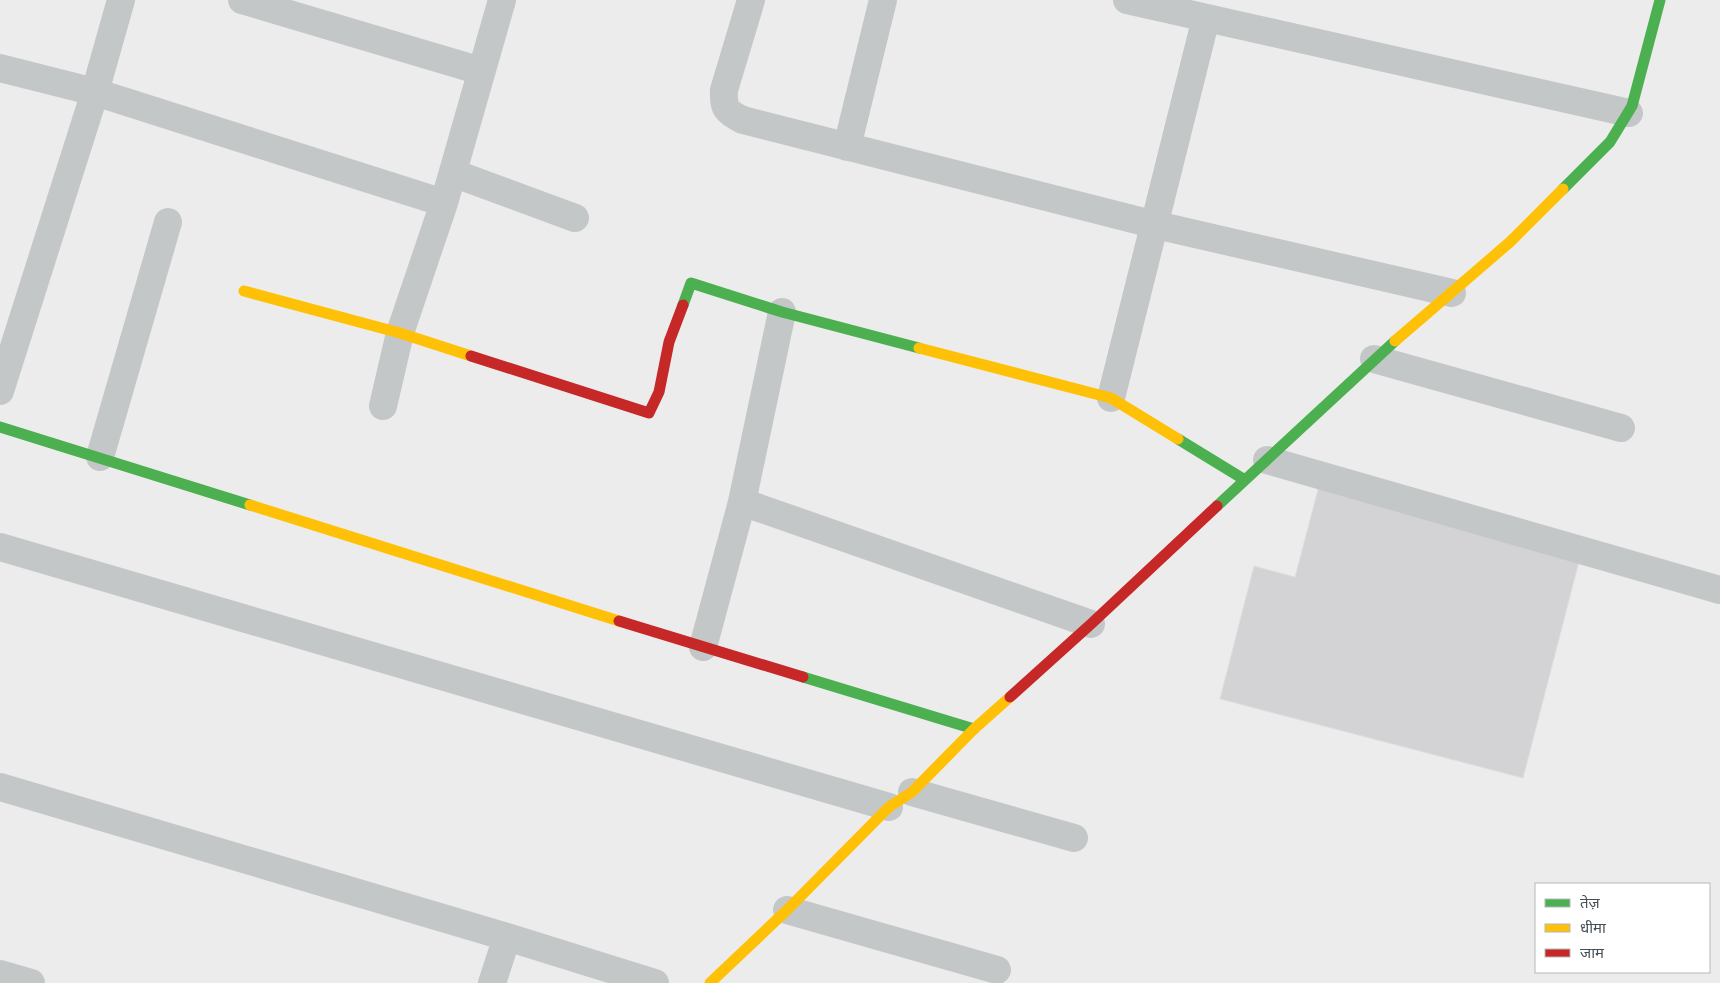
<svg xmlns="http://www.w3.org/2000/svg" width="1720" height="983" font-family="'Asap Condensed','Noto Sans Devanagari',sans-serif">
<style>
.building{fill:#d3d3d5;stroke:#dededf}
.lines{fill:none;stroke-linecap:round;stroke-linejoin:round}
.street{stroke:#c4c7c8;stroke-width:28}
.fast{stroke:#4caf50;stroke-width:11}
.slow{stroke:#ffc107;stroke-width:11}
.jam{stroke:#c62828;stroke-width:11}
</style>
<rect width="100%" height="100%" fill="#edecec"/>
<!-- building -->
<path class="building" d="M1320 482 1582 550 1523 778 1220 699 1254 566 1295 577Z"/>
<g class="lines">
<!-- street -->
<path class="street" d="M242 0 481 71
M751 0 724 90C723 108 726 112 743 120L1156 225 1452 293
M1127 0 1629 113
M0 68 95 92 444 203
M847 147 883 0
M453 173 575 218
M1374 359 1621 428
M0 391 95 92 121 0
M1111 398 1206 18
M383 406 400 333 444 203 502 0
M100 457 168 222
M1267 460 1720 590
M742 502 1091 624
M0 547 889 807
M703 647 742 502 782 312
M0 787 507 937 655 983
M912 792 1074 838
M787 910 997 970
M0 974 31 983
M492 983 507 937"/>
<!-- fast -->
<path class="fast" d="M1563 189 1610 142 1632 106 1660 0
M683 305 691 283 782 312 919 348
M0 427 250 505
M1178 439 1245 480
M1217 506 1395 341
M803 677 974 729"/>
<!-- slow -->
<path class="slow" d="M244 291 400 333 471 356
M1395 341 1510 242 1563 189
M919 348 1111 398 1178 439
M250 505 619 621
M710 983 787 910 889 807 912 792 974 729 1010 697"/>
<!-- jam -->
<path class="jam" d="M471 356 649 413 659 392 669 342 683 305
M619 621 803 677
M1010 697 1091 624 1217 506"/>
</g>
<!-- legend -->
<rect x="1535" y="883" width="175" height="90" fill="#ffffff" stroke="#b5b8bc"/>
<rect x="1545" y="899" width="25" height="8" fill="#4caf50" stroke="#b5b8bc"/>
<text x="1580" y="908" font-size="15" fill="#464e57">तेज़</text>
<rect x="1545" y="924" width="25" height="8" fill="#ffc107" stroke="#b5b8bc"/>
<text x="1580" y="933" font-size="15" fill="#464e57">धीमा</text>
<rect x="1545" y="949" width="25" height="8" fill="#c62828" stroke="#b5b8bc"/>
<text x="1580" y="958" font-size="15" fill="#464e57">जाम</text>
</svg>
